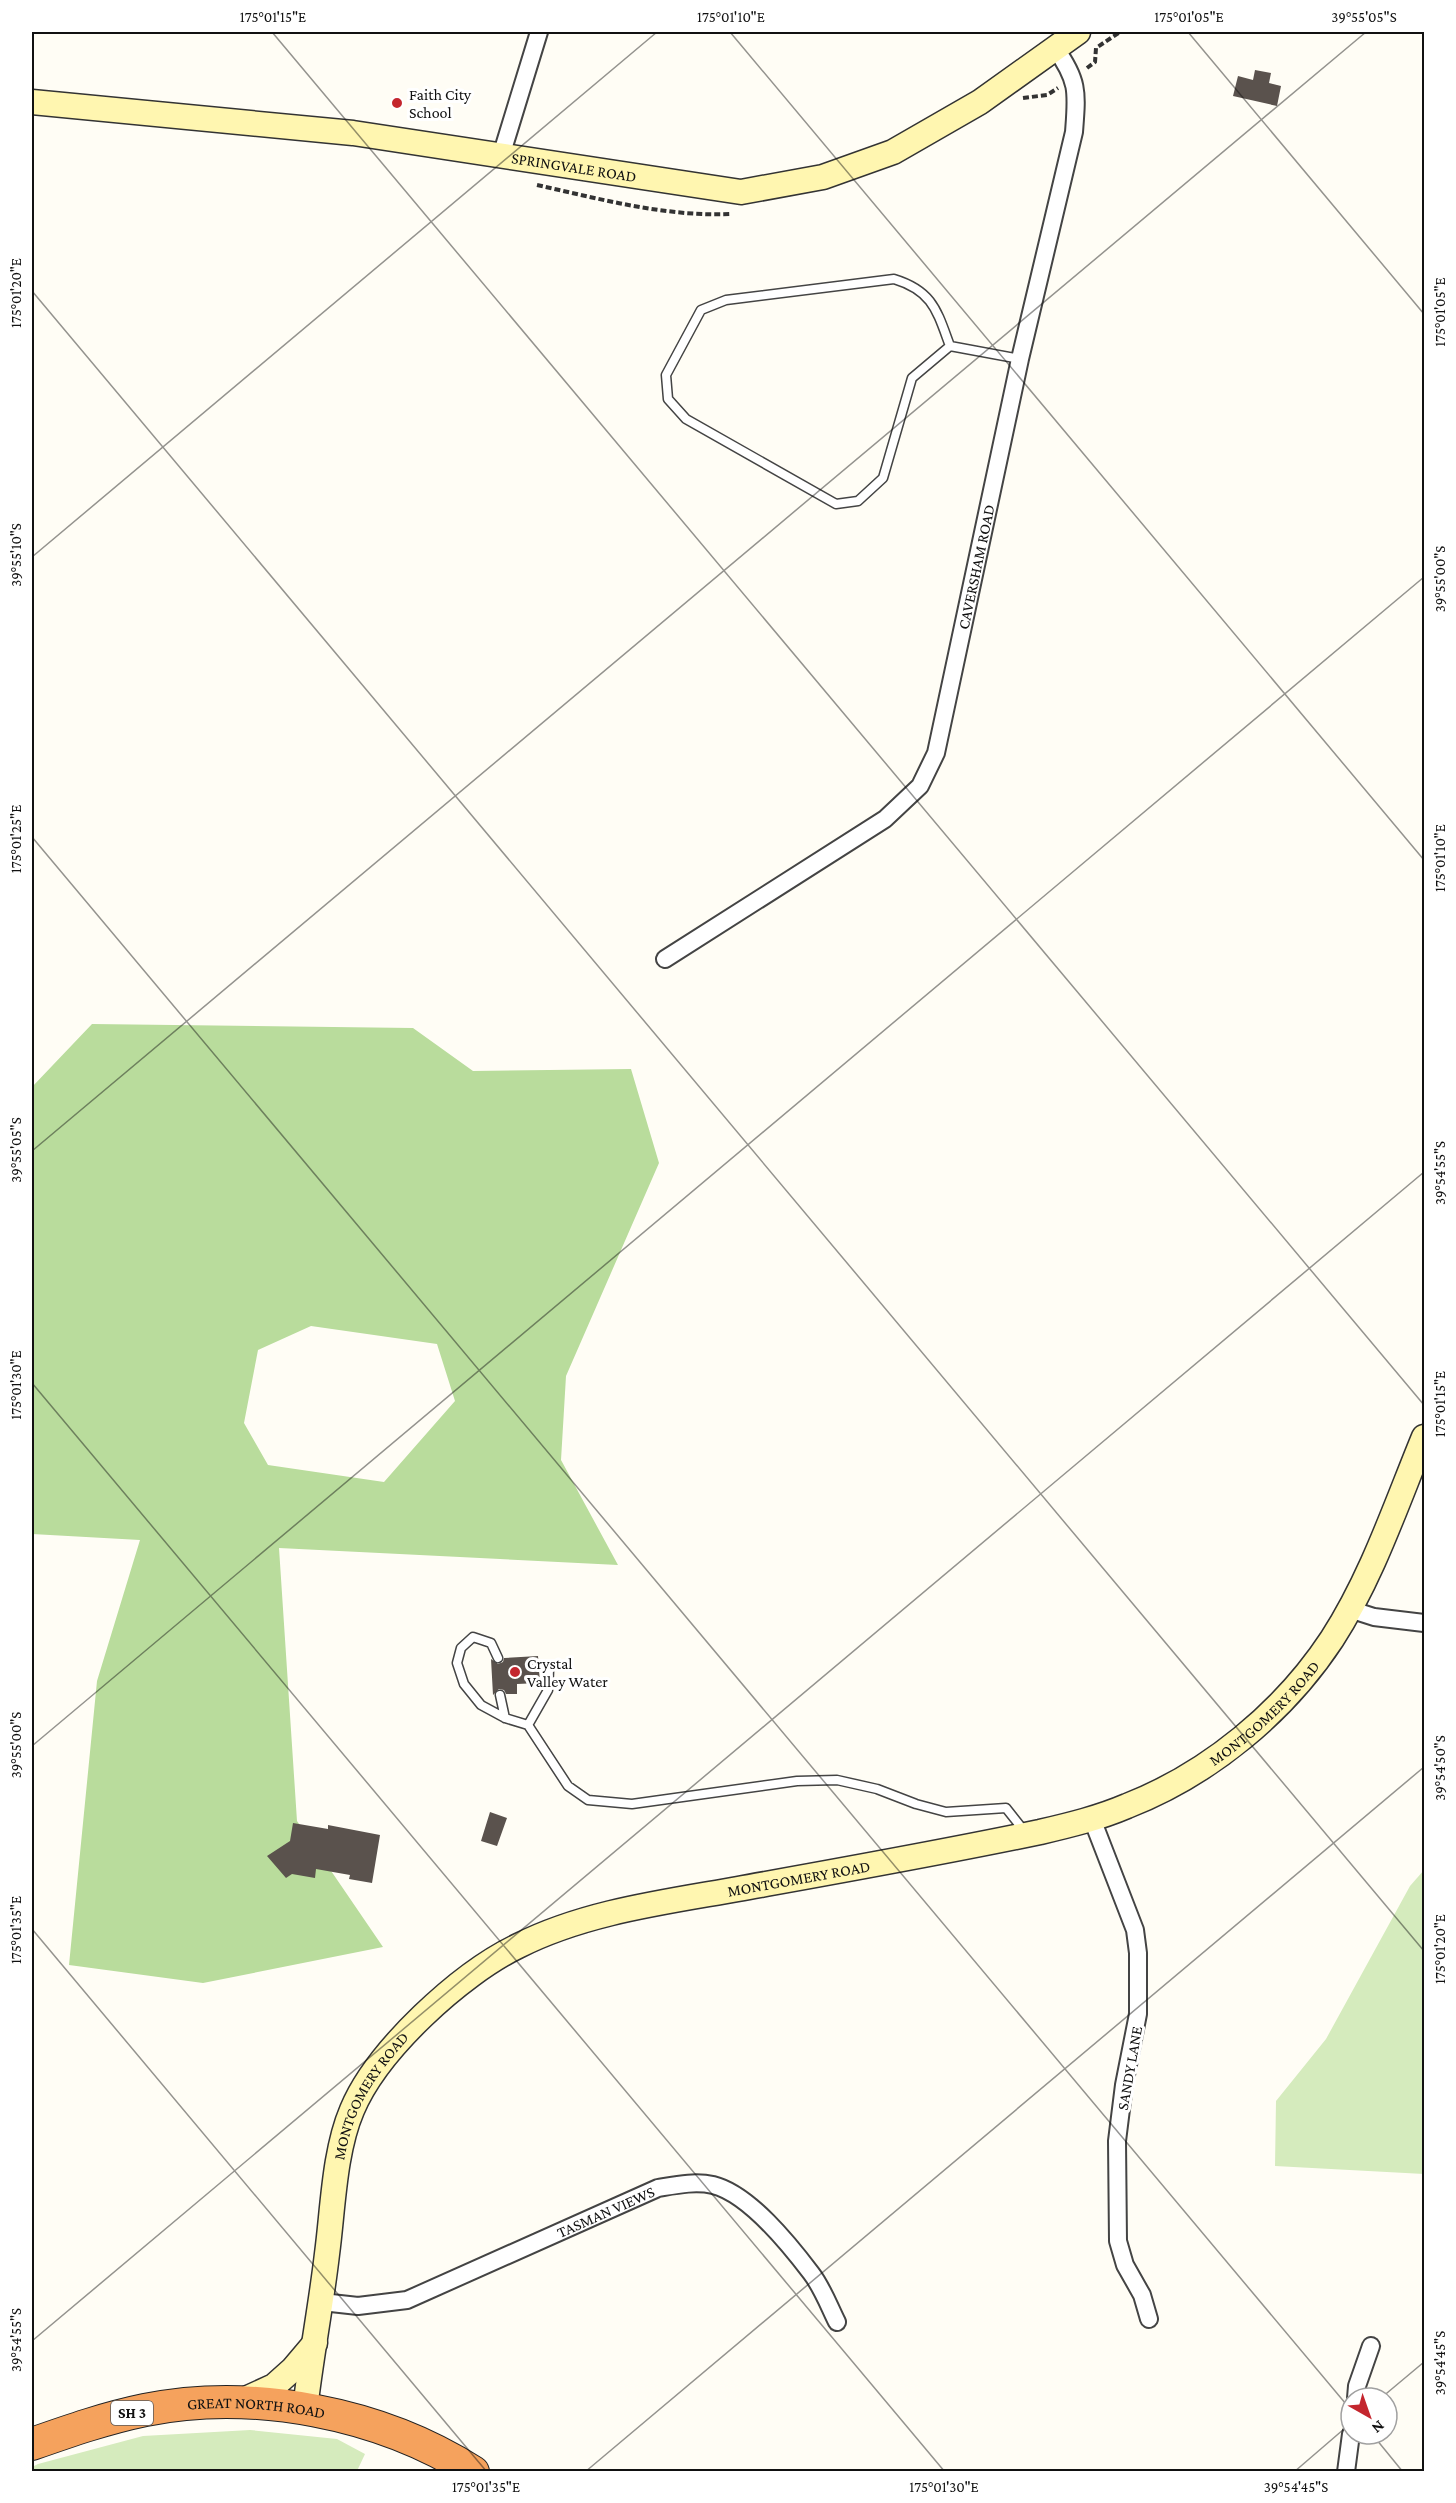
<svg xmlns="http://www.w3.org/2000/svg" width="1456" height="2503" font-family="'Crimson Pro',serif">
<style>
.green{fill:#d5ebbd}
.forest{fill:#b9dc9c;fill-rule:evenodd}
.building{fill:#5a524d}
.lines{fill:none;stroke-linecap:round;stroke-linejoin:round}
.lane-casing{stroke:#444;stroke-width:11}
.street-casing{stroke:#444;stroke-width:20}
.secondary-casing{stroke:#333;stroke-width:27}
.highway-casing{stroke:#222;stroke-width:34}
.path{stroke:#333;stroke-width:4;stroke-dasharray:6 3;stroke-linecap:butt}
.lane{stroke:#fff;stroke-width:8}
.street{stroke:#fff;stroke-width:16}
.secondary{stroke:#fff6b0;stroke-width:24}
.highway{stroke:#f5a25d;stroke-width:32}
.ticks{fill:none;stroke:#111;stroke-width:1.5;stroke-opacity:0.45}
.poi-dot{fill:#c4262e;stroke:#fff;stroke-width:2}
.labels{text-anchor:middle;stroke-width:6;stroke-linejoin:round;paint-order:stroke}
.shield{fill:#fff;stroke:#585858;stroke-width:1.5}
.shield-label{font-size:15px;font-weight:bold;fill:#111}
.poi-label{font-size:16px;fill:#111;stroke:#fff;text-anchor:start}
.street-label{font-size:16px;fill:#111;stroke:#fff}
.neatline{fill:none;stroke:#111;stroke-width:2}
.ticks-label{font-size:15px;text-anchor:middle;fill:#111}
</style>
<rect width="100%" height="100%" fill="#fffdf5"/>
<!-- green -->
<path class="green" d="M1424 1870V2174L1275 2166 1276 2101 1326 2039 1410 1886Z
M250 2430 337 2439 365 2454 357 2471H32V2467L38 2464 143 2436Z"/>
<!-- forest -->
<path class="forest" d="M92 1024 413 1028 473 1071 631 1069 659 1163 566 1376 561 1460 618 1565 279 1548 297 1821 383 1947 203 1983 69 1965 97 1681 140 1540 32 1534V1087ZM311 1326 437 1344 455 1401 384 1482 268 1465 244 1423 258 1350Z"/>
<!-- building -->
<path class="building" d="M1255 70 1271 73 1269 83 1281 86 1277 106 1233 96 1238 76 1253 80Z
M538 1656 540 1683 517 1684V1694H506L504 1690 499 1689 493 1695 491 1659 498 1664 503 1662 504 1658Z
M490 1812 507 1818 497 1846 481 1841Z
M293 1823 328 1829V1825L380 1835 372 1883 349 1879 350 1875 316 1869 315 1878 292 1874 286 1878 267 1856 290 1841Z"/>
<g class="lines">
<defs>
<path id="lane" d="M950 346C937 311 933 291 894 279L726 300 701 310 666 375 668 399 686 419 836 504 858 501 883 478 912 378 950 346 1020 359
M498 1658 491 1643 473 1637 461 1648 457 1663 464 1684 481 1705 505 1718 528 1725 568 1786 588 1800 632 1804 797 1781 837 1780 877 1789 916 1804 946 1812 1006 1808 1025 1832
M500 1695 505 1718
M528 1725 548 1690 549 1670"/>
<g id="street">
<path d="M501 156 539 32"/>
<path id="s1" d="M665 959 885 819 920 786 936 753 1020 359 1074 132C1077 93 1079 81 1055 48"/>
<path d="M1349 1609 1374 1617 1424 1623"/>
<path d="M1092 1819 1135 1930 1138 1953V2014L1124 2085 1117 2141 1118 2241 1125 2265 1142 2295 1149 2319"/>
<path id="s2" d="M322 2302 358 2306 407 2300 658 2188C676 2185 695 2181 713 2185 749 2194 789 2244 811 2273 822 2287 829 2306 837 2322"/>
<path d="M1356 2398 1357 2386 1371 2346"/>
<path d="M1346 2472 1351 2434"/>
</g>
<g id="secondary">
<path id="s3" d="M32 102 353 133 741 192 823 177 893 152 980 102 1078 32"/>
<path d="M239 2402 274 2386 293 2369 315 2343"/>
<path id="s4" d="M305 2409C311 2357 321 2306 327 2254 333 2209 334 2152 352 2110 377 2050 460 1974 518 1946 585 1912 665 1902 738 1889 838 1871 940 1853 1040 1832 1070 1825 1099 1818 1127 1806 1209 1774 1284 1712 1332 1639 1372 1577 1396 1505 1424 1437"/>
</g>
<g id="highway">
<path id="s5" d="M32 2444C69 2431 106 2418 145 2410 253 2388 381 2413 473 2472"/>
</g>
</defs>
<!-- lane casing -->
<use href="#lane" class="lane-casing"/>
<!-- street casing -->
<use href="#street" class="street-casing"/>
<!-- secondary casing -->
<use href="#secondary" class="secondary-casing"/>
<!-- highway casing -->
<use href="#highway" class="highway-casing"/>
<!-- path -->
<path class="path" d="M1087 68 1095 62 1096 48 1120 32
M1023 98 1047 95 1058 88
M537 185C600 199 666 217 731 214"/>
<!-- lane -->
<use href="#lane" class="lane"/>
<!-- street -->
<use href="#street" class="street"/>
<!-- secondary -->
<use href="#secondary" class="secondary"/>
<!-- highway -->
<use href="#highway" class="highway"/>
</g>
<!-- ticks -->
<path class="ticks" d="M272 32 1424 1405M730 32 1424 860M1188 32 1424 314M32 291 1424 1951M32 557 657 32M32 837 1351 2410M32 1151 1366 32M32 1383 945 2472M32 1746 1424 577M32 1929 487 2472M32 2341 1424 1172M1381 2398 1424 2362M1372 2434 1403 2472M585 2472 1424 1767M1294 2472 1351 2423"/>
<!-- markers -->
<g class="poi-dot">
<circle cx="397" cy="103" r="6"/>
<circle cx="515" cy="1672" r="6"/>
</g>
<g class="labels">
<!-- shield labels -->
<rect class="shield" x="111" y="2401" width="42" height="24" rx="4.5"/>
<g class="shield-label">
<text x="132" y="2418">SH 3</text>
</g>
<!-- poi labels -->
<g class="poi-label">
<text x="409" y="100">Faith City<tspan x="409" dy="18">School</tspan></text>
<text x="527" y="1669">Crystal<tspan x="527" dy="18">Valley Water</tspan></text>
</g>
<!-- street labels -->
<g class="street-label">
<text dy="6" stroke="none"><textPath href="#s3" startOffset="546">SPRINGVALE ROAD</textPath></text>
<text dy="6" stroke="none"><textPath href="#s1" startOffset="536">CAVERSHAM ROAD</textPath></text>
<text dy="6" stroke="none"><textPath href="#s4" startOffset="1334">MONTGOMERY ROAD</textPath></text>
<text dy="6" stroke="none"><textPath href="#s4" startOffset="830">MONTGOMERY ROAD</textPath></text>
<text transform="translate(1129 2068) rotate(-80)" y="6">SANDY LANE</text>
<text dy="6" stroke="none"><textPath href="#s4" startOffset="324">MONTGOMERY ROAD</textPath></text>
<text dy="6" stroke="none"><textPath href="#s2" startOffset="303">TASMAN VIEWS</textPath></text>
<text dy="6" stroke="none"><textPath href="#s5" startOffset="230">GREAT NORTH ROAD</textPath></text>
</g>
</g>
<!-- border -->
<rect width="1456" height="2503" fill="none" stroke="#ffffff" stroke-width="66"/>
<!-- north arrow -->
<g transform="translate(1369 2416) rotate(140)"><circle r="28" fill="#ffffff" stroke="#a0a0a0" stroke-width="1.5"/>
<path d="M0-4.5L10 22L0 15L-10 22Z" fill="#c4262e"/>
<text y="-9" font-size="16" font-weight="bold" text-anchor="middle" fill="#111111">N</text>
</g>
<rect x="33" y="33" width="1390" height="2437" class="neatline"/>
<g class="ticks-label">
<text x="273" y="22">175°01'15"E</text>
<text x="731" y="22">175°01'10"E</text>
<text x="1189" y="22">175°01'05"E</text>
<text x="1364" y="22">39°55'05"S</text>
<text transform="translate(16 293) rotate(-90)" y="5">175°01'20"E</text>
<text transform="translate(1440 312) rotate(-90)" y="5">175°01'05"E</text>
<text transform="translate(16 555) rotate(-90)" y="5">39°55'10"S</text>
<text transform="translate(1440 579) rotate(-90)" y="5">39°55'00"S</text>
<text transform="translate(16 839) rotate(-90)" y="5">175°01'25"E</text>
<text transform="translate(1440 858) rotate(-90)" y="5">175°01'10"E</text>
<text transform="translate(16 1150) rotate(-90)" y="5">39°55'05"S</text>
<text transform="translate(1440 1173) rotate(-90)" y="5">39°54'55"S</text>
<text transform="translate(16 1385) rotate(-90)" y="5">175°01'30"E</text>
<text transform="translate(1440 1404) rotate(-90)" y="5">175°01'15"E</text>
<text transform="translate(16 1745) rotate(-90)" y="5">39°55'00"S</text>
<text transform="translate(1440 1768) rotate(-90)" y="5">39°54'50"S</text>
<text transform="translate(16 1930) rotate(-90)" y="5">175°01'35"E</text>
<text transform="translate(1440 1949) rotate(-90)" y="5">175°01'20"E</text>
<text transform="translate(16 2340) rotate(-90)" y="5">39°54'55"S</text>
<text transform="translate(1440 2363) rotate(-90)" y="5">39°54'45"S</text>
<text x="486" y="2492">175°01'35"E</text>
<text x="944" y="2492">175°01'30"E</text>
<text x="1296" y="2492">39°54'45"S</text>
</g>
</svg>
